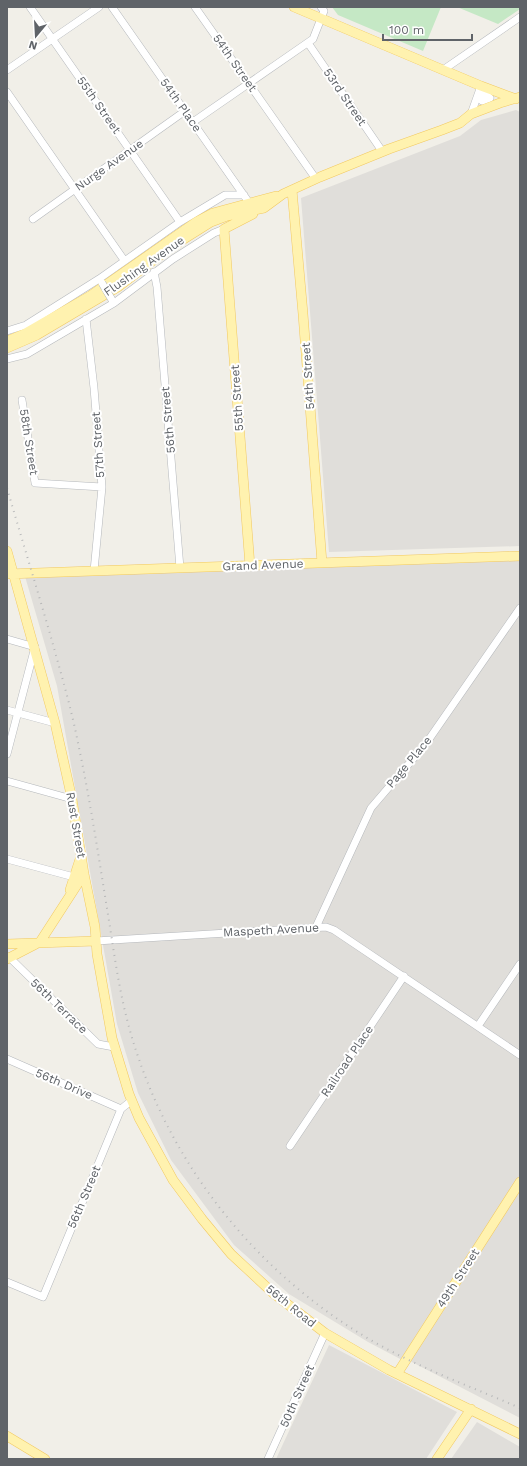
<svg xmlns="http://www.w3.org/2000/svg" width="527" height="1466" font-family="'Work Sans',sans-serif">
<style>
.industrial{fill:#e0deda}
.green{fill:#c5e8c5}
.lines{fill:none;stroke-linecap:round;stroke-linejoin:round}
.minor-casing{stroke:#b5b8bc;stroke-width:8}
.major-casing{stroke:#f2c960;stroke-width:10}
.minor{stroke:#fff;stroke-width:7}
.major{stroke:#fff2af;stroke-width:9}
.rail{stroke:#b6b7b8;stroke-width:2;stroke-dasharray:1 5;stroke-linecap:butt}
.minor-bridge-casing{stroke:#b5b8bc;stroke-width:8;stroke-linecap:butt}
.minor-bridge{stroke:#fff;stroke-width:7}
.labels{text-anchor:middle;stroke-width:4;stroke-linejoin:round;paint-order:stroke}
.street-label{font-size:12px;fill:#5f6368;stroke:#fff}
</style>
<rect width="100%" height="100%" fill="#f1efe8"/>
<!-- industrial -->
<path class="industrial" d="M516 110 520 112V546L329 552 301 198 460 136 481 120Z
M520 556V1418L406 1359 404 1361 368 1342 289 1294 234 1245 171 1160 138 1093 117 1024 57 686 24 573Z
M329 1345 457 1412 426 1459H276Z
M477 1422 520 1447V1459H451Z"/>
<!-- green -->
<path class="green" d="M332 7H441L423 51 338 15Z
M457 7H520V9L498 24Z"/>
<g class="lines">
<defs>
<path id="minor" d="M30 7 180 222
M112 7 250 204
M195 7 316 179
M308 43 382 151
M7 70 99 7
M443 70 520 17
M7 92 124 260
M485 94 490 98 482 101 481 100Z
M471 114 481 86
M193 122 313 39 324 11 321 7
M33 219 185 111
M154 272 157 287 180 568
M86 319 94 388 102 487 94 571
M7 331 26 325 99 279 180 222 225 195H244
M7 359 27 354 114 303 173 259 214 233 224 229
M22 400 35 483 102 487
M7 639 35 647 7 754
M7 710 55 723
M7 781 72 799
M7 859 74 877
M316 927 371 808 425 745 520 608
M96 941 326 927 334 930 520 1055
M9 957 98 1044 114 1047
M478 1026 520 964
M7 1059 121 1109
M290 1146 404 976
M7 1282 43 1297 121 1109 131 1101
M268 1459 325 1333"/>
<path id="major" d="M294 7 481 86 516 99
M292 190 303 314 322 563
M7 341 24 334 90 296 196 222 213 213 276 196
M7 348 37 335 118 287 168 249 211 222 227 216 264 208 283 194 320 177 389 149 442 130 460 123 471 114 500 103 520 97
M7 551 55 723 72 799 84 874 95 927 97 954 112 1038 129 1094 139 1118 173 1180 202 1219 231 1254 273 1293 325 1333 389 1370 520 1434
M250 566 224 229 253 214
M7 574 520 556
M70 890 81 856
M40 942 84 874
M7 944 96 941
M7 959 36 944
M397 1374 520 1182
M7 1436 45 1459
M437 1459 471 1409"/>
</defs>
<!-- minor casing -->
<use href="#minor" class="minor-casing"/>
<!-- major casing -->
<use href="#major" class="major-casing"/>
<!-- minor -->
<use href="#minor" class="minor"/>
<!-- major -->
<use href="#major" class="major"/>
<!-- rail -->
<path class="rail" d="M7 488C21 537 36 585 50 634 60 670 71 707 78 743 91 804 100 866 110 927 115 960 120 994 129 1027 165 1160 256 1275 376 1343 422 1369 472 1387 520 1408"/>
<defs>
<path id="minor-bridge" d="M102 283 112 300"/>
</defs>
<!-- minor-bridge casing -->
<use href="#minor-bridge" class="minor-bridge-casing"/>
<!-- minor-bridge -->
<use href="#minor-bridge" class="minor-bridge"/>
</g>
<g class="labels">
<!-- street labels -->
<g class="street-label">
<text transform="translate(235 63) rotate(55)" y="4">54th Street</text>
<text transform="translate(345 97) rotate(56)" y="4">53rd Street</text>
<text transform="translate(99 105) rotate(55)" y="4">55th Street</text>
<text transform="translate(181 105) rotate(55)" y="4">54th Place</text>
<text transform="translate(109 165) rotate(-35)" y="4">Nurge Avenue</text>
<text transform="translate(144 266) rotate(-35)" y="4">Flushing Avenue</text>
<text transform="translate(308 376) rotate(-94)" y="4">54th Street</text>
<text transform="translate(237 398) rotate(-94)" y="4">55th Street</text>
<text transform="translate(168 420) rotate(-95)" y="4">56th Street</text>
<text transform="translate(29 442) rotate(81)" y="4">58th Street</text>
<text transform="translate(98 445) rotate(-94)" y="4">57th Street</text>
<text transform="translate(263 565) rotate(-2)" y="4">Grand Avenue</text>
<text transform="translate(409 762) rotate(-50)" y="4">Page Place</text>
<text transform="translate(76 825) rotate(80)" y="4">Rust Street</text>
<text transform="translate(271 930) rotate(-3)" y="4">Maspeth Avenue</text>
<text transform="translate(59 1006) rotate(44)" y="4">56th Terrace</text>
<text transform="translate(347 1061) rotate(-56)" y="4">Railroad Place</text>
<text transform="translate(64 1084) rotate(23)" y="4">56th Drive</text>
<text transform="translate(84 1197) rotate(-67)" y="4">56th Street</text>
<text transform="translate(458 1278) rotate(-57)" y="4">49th Street</text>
<text transform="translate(291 1306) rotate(39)" y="4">56th Road</text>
<text transform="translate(297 1396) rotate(-66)" y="4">50th Street</text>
</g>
</g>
<!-- border -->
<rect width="527" height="1466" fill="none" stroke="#5f6368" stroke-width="16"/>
<!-- north arrow -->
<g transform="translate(36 36) rotate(198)" stroke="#ffffff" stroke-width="3" paint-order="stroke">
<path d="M0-3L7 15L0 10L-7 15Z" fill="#5f6368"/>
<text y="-6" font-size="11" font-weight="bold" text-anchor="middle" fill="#5f6368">N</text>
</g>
<!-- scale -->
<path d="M383 34v6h89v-6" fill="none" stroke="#5f6368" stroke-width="2"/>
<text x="389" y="34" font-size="12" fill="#5f6368" stroke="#ffffff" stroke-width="3" paint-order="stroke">100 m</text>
</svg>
